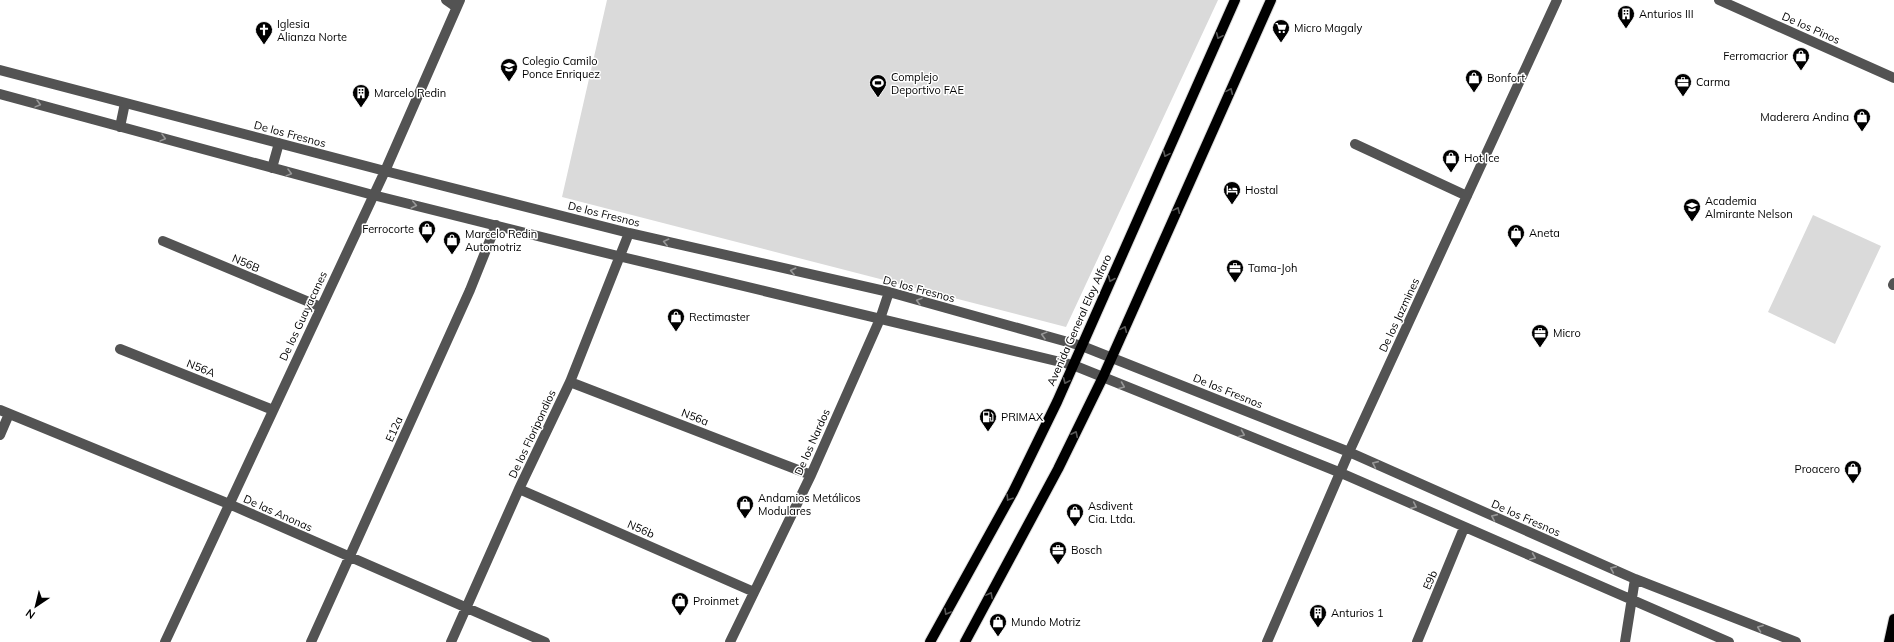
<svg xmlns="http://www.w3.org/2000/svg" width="1894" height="642" font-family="Mulish,sans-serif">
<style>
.green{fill:#dadada}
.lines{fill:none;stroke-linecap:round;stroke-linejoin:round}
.major-casing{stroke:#dbdbdb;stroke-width:12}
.minor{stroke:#535353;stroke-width:10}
.major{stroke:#000;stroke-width:10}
.oneway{stroke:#595959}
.oneway2{stroke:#989898}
.labels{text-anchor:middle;stroke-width:3;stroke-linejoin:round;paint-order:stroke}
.poi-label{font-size:11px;fill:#000;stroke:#fff;text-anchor:start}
.street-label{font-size:11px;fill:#000;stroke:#fff}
</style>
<rect width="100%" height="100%" fill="#fff"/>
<!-- green -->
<path class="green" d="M607 0H1218L1066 327 562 197Z
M1813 215 1881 246 1835 344 1768 312Z"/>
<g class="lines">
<defs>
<path id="major" d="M930 642 1013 492 1057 402 1235 0
M965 642 1058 469 1103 377 1271 0
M1889 642 1894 619"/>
</defs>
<!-- major casing -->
<use href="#major" class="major-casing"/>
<!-- minor -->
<path class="minor" d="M446 0 456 7
M1719 0 1894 78
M0 70 385 171 629 233 889 292 1082 346 1349 452 1635 579 1796 642
M0 94 373 195 618 256 1073 365 1341 473 1729 642
M120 127 125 103
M1355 144 1467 196
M272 168 279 143
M163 241 321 307
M1893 285 1894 283
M120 349 273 410
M570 382 811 475
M0 410 229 504 545 642
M0 435 9 414
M519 489 754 592
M165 642 385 171 460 0
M311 642 470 290 496 225
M451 642 519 489 570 382 629 233
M730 642 811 475 880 319 889 292
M1267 642 1349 452 1557 0
M1417 642 1464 528
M1625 642 1635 579"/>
<!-- major -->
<use href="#major" class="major"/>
</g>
<!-- one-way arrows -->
<defs><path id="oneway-chevron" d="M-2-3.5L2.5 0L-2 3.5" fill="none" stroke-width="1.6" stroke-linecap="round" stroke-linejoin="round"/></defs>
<g class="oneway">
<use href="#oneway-chevron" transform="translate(1219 36) rotate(114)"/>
<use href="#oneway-chevron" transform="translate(1230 91) rotate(-66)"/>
<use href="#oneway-chevron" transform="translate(1166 154) rotate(114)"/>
<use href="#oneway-chevron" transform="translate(1177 210) rotate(-66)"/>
<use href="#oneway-chevron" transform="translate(1111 279) rotate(113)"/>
<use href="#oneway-chevron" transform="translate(1124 329) rotate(-66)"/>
<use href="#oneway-chevron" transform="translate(1066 381) rotate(114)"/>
<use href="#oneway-chevron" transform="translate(1075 434) rotate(-64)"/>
<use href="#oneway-chevron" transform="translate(1009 498) rotate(122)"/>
<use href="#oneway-chevron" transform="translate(990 595) rotate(-62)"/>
<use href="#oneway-chevron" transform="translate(947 612) rotate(119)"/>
</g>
<g class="oneway2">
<use href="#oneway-chevron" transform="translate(38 104) rotate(15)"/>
<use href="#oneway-chevron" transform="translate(163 138) rotate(15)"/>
<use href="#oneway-chevron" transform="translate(289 173) rotate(15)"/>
<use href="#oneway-chevron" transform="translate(414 205) rotate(13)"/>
<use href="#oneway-chevron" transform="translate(666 242) rotate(-167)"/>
<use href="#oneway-chevron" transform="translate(793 271) rotate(-167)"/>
<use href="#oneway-chevron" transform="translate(919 301) rotate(-164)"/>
<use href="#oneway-chevron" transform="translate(1044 335) rotate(-165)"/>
<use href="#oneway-chevron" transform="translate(1122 386) rotate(22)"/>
<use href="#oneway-chevron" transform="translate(1242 434) rotate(22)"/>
<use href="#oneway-chevron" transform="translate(1375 464) rotate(-156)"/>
<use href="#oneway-chevron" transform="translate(1414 506) rotate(24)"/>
<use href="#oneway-chevron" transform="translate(1494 517) rotate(-156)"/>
<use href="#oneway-chevron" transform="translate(1533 557) rotate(23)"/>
<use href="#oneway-chevron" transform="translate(1613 569) rotate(-156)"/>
<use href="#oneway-chevron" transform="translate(1760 628) rotate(-159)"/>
</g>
<!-- icons -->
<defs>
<symbol id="building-pin" viewBox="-11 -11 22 30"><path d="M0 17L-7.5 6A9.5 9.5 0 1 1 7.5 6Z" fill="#000" stroke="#fff"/><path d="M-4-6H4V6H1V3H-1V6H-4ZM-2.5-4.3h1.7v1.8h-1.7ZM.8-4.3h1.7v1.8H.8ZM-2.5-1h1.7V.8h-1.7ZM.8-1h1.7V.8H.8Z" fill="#fff"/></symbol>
<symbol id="supermarket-pin" viewBox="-11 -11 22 30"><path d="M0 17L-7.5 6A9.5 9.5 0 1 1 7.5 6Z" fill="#000" stroke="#fff"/><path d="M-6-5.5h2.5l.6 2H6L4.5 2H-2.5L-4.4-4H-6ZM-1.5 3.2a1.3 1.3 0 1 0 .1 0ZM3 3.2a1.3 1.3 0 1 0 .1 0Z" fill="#fff"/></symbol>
<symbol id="church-pin" viewBox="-11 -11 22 30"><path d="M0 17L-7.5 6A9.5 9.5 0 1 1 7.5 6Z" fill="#000" stroke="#fff"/><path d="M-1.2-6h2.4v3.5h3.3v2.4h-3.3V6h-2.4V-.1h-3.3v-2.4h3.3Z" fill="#fff"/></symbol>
<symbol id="shop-pin" viewBox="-11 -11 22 30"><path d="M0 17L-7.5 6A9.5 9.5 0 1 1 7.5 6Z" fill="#000" stroke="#fff"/><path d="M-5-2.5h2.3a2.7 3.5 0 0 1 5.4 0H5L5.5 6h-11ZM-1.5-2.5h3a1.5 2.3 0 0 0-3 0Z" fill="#fff"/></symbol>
<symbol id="university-pin" viewBox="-11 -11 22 30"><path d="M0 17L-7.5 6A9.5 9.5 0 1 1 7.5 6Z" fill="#000" stroke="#fff"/><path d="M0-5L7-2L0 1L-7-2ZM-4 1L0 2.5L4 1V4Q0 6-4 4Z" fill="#fff"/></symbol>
<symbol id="office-pin" viewBox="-11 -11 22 30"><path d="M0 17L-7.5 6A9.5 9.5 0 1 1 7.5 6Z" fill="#000" stroke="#fff"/><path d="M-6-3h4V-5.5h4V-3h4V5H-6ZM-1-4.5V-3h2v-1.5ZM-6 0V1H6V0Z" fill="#fff"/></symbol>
<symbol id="stadium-pin" viewBox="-11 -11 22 30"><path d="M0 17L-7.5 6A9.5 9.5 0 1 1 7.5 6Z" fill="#000" stroke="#fff"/><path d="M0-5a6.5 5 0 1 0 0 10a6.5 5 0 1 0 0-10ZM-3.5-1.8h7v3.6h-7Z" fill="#fff"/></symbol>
<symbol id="hotel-pin" viewBox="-11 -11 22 30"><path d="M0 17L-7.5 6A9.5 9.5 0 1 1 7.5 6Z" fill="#000" stroke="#fff"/><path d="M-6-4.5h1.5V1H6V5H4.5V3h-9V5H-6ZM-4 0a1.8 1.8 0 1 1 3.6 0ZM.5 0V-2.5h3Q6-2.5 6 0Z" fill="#fff"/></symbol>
<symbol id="school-pin" viewBox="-11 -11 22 30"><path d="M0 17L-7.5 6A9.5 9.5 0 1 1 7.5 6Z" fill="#000" stroke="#fff"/><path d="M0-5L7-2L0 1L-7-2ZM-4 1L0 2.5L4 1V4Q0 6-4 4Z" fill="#fff"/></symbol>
<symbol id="fuel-pin" viewBox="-11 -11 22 30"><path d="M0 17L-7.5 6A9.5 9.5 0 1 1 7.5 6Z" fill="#000" stroke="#fff"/><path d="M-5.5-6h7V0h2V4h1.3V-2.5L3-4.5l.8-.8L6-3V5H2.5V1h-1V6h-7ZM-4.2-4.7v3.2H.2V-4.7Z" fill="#fff"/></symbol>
</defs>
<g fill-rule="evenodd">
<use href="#building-pin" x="1616" y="4" width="20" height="27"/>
<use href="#supermarket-pin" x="1271" y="18" width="20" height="27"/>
<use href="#church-pin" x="254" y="20" width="20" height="27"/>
<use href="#shop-pin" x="1791" y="46" width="20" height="27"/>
<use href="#university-pin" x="499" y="57" width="20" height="27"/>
<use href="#shop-pin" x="1464" y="68" width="20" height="27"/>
<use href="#office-pin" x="1673" y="72" width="20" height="27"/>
<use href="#stadium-pin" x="868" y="73" width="20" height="27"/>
<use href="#building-pin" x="351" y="83" width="20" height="27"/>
<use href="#shop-pin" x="1852" y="107" width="20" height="27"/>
<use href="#shop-pin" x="1441" y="148" width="20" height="27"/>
<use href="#hotel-pin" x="1222" y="180" width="20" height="27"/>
<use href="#school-pin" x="1682" y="197" width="20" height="27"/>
<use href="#shop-pin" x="417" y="219" width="20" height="27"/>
<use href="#shop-pin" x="1506" y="223" width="20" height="27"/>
<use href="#shop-pin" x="442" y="230" width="20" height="27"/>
<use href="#office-pin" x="1225" y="258" width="20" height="27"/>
<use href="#shop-pin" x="666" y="307" width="20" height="27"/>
<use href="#office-pin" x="1530" y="323" width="20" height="27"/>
<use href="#fuel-pin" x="978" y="407" width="20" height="27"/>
<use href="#shop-pin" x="1843" y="459" width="20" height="27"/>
<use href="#shop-pin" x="735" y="494" width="20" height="27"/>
<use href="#shop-pin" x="1065" y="502" width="20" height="27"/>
<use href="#office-pin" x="1048" y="540" width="20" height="27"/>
<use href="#shop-pin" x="670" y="591" width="20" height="27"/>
<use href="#building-pin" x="1308" y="603" width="20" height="27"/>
<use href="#shop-pin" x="988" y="612" width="20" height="27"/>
</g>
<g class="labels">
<!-- poi labels -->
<g class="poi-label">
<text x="1639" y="18">Anturios III</text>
<text x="277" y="28">Iglesia<tspan x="277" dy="13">Alianza Norte</tspan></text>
<text x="1294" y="32">Micro Magaly</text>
<text x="1788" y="60" text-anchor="end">Ferromacrior</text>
<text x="522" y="65">Colegio Camilo<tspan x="522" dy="13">Ponce Enriquez</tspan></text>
<text x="891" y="81">Complejo<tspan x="891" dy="13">Deportivo FAE</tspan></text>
<text x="1487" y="82">Bonfort</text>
<text x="1696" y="86">Carma</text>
<text x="374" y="97">Marcelo Redin</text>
<text x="1849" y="121" text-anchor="end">Maderera Andina</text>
<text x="1464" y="162">Hot Ice</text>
<text x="1245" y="194">Hostal</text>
<text x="1705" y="205">Academia<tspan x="1705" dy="13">Almirante Nelson</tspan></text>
<text x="414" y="233" text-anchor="end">Ferrocorte</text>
<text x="1529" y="237">Aneta</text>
<text x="465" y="238">Marcelo Redin<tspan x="465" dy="13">Automotriz</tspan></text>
<text x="1248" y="272">Tama-Joh</text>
<text x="689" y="321">Rectimaster</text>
<text x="1553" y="337">Micro</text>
<text x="1001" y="421">PRIMAX</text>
<text x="1840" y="473" text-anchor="end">Proacero</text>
<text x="758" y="502">Andamios Metálicos<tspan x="758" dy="13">Modulares</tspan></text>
<text x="1088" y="510">Asdivent<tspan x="1088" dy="13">Cia. Ltda.</tspan></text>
<text x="1071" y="554">Bosch</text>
<text x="693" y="605">Proinmet</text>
<text x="1331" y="617">Anturios 1</text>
<text x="1011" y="626">Mundo Motriz</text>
</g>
<!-- street labels -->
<g class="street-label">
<text transform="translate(1811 28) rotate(24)" y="4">De los Pinos</text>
<text transform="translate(290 134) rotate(15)" y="4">De los Fresnos</text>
<text transform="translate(604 214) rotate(14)" y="4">De los Fresnos</text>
<text transform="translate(246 263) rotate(23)" y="4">N56B</text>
<text transform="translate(919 289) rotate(15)" y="4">De los Fresnos</text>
<text transform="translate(1399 315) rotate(-65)" y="4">De los Jazmines</text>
<text transform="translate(303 316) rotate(-65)" y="4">De los Guayacanes</text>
<text transform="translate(1079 320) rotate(-66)" y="4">Avenida General Eloy Alfaro</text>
<text transform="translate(201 368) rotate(22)" y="4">N56A</text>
<text transform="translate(1228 391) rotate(22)" y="4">De los Fresnos</text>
<text transform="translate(695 417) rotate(21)" y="4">N56a</text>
<text transform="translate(394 429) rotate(-66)" y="4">E12a</text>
<text transform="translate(532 434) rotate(-65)" y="4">De los Floripondios</text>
<text transform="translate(812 442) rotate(-66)" y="4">De los Nardos</text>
<text transform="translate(278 513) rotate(24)" y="4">De las Anonas</text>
<text transform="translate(1526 518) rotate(24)" y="4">De los Fresnos</text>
<text transform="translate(641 529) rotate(24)" y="4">N56b</text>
<text transform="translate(1430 580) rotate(-67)" y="4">E9b</text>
</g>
</g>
<!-- north arrow -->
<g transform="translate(36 606) rotate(215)" stroke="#ffffff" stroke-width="3" paint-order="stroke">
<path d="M0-3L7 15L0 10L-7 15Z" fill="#000000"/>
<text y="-6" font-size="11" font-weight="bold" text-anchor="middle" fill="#000000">N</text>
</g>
</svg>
